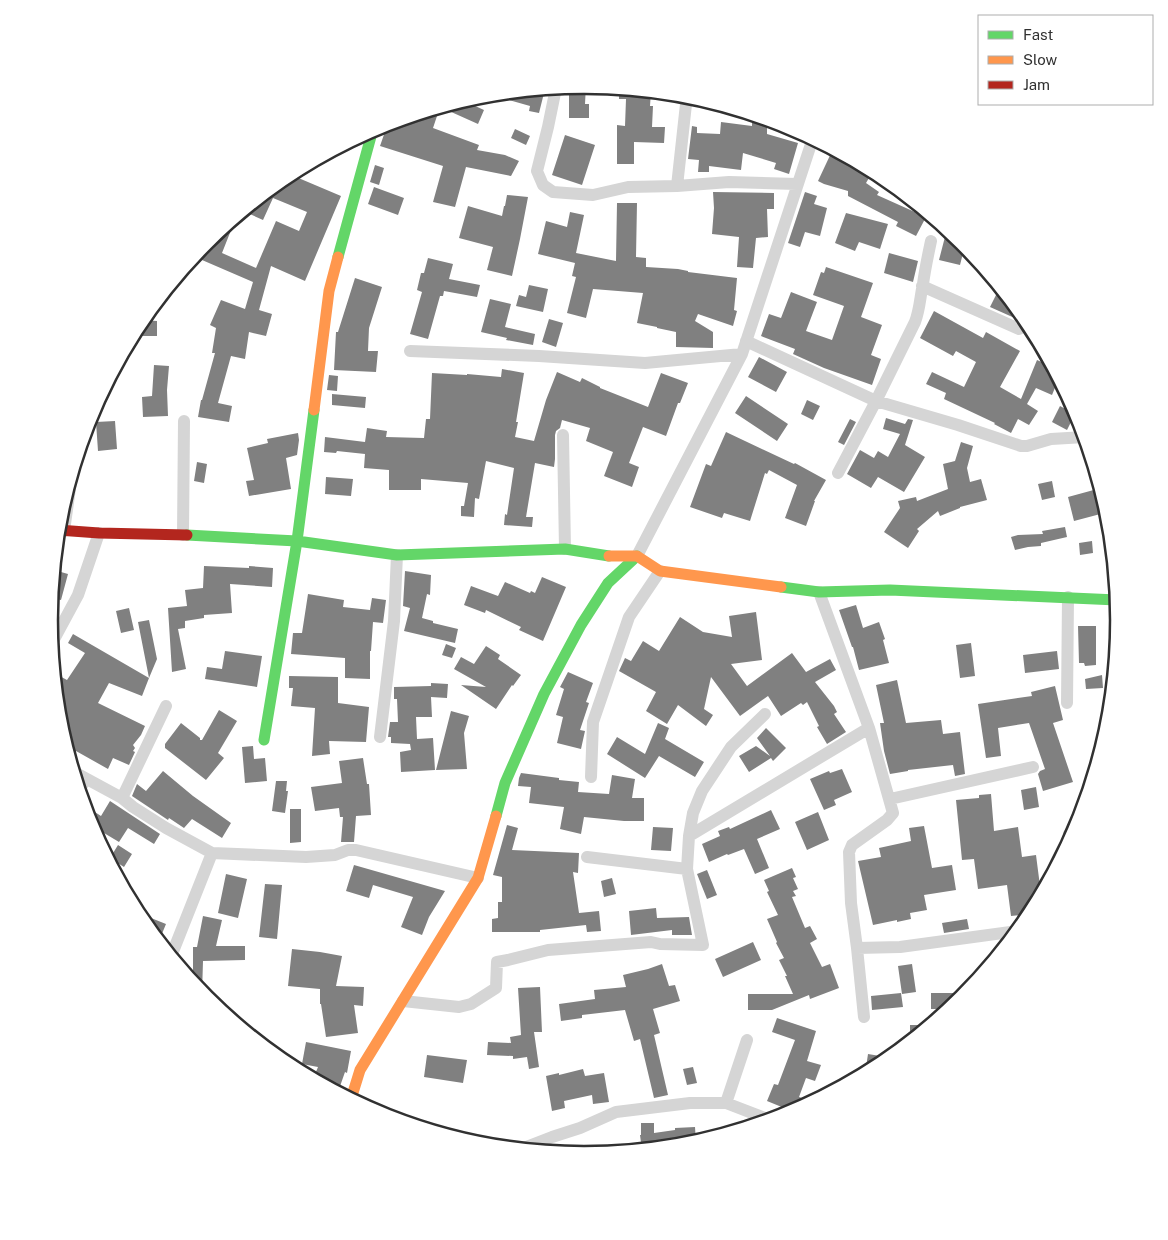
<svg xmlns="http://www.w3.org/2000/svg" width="1168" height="1240" font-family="'Public Sans',sans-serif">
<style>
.building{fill:#808080}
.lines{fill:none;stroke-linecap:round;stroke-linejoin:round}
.street{stroke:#d5d5d5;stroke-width:12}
.fast{stroke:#63d668;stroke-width:11}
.slow{stroke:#ff974d;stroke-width:11}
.jam{stroke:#b3261e;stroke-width:11}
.rim{fill:none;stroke:#313131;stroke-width:2.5}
</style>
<rect width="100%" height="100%" fill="#fff"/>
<!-- building -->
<path class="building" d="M586 85 585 104H589V118H569V86Z
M619 88 651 91 650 106H653L652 127H665L664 143 634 142V164H617V125L625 126 626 99H619Z
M545 89 539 113 529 111 530 106 491 95Z
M462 100 484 110 478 124 449 111 452 103Z
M440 107 433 128 479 145 477 150 505 155 519 161 511 176 466 167 455 207 433 202 443 166 380 146 388 123Z
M721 122 752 126V122H767V134L798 143 789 174 774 169 776 163 743 153 741 170 709 166V172H698L699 160 688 159 692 126 697 127V133L720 134Z
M515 129 530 136 526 145 511 138Z
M565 135 595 145 582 185 552 175Z
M833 149 873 171 866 183 879 192 877 195 926 217 916 236 896 226 898 222 848 196V191L824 184 818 181Z
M375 165 384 168 379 185 370 182Z
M289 174 341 196 305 281 271 266 259 310 272 314 266 336 249 332 245 359 231 356 218 403 232 406 229 422 198 417 201 400H202L215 353H212L216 328 210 325 221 300 245 309 253 282 202 260 210 242 207 241 237 215 222 253 256 268 276 221 299 231 307 212 273 198 263 220 243 211Z
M374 187 404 198 398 215 368 204Z
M713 192 774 193V209H767L768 237 756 238 753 268 737 267 739 237 712 234 714 208Z
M805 192 817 196 814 204 827 208 820 236 805 232 800 247 788 243Z
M507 195 528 197 520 239 512 276 487 270 493 247 459 238 468 206 502 216 504 206H505Z
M617 203H637L636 257 646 258V267L678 269 688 271V272L737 278 734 310 737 311 733 326 698 314 695 321 713 332V348L676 347V332L657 328V327L637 323 643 293 593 289 586 318 567 313 576 277 572 276 575 263 538 254 546 221 567 227 570 212 584 215 576 253 616 261Z
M846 213 888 224 880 249 859 242 855 251 835 243Z
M947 229 965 245 960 265 939 260Z
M889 253 918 261 913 282 884 273Z
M428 258 453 264 449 279 480 285 477 297 444 291 443 296H440L428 339 410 334 422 292 417 290 421 273H424Z
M826 267 873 283 861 317 882 325 871 355 881 359 872 385 824 368 793 354 795 349 761 336 769 314 781 318 791 292 817 302 806 331 832 340 844 306 813 295 821 272 824 273Z
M355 278 382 287 369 328 368 351H378L376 372 334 370 336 332H338Z
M529 285 548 289 543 312 516 306 519 295 526 297Z
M1000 287 1029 323 1030 325 990 307Z
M490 299 511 304 505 327 535 334 533 345 506 340 507 338 481 332Z
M934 311 983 338 986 332 1020 351 1000 387 1021 399 1037 360 1053 367 1059 378 1052 395 1036 388 1027 404 1038 411 1029 425 1018 419 1011 433 994 424 995 423 944 399 946 393 926 384 932 372 964 387 976 362 956 351 953 356 920 338Z
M549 319 563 323 556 347 542 342Z
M141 320 157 321V336H132Z
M759 357 787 372 776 392 748 377Z
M154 365 169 366 167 390 168 416 143 417 142 397 152 396Z
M502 369 524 373 516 422H518L515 437 534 441 546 400 557 372 580 382 582 378 600 387V388L648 407 661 373 688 383 680 403H678L666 436 643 427 629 463 639 467 632 487 604 476 613 452 586 441 590 428 562 420 560 428 556 431 555 435V459L554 467 535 463 526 517H533L532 527 504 525 505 514 507 515 514 468 486 461 479 499 475 498 474 517 461 516V506H464L468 483 421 479V490H389V470L364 468 365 454 337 451 336 453 324 452 325 437 365 442 367 428 387 431 386 437 424 438 426 419H430L432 373 467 375V374L501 377Z
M329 375 338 376 337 391 327 390Z
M332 394 366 397 365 408 332 405Z
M746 396 788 424 777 441 735 413Z
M807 400 820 406 813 420 801 414Z
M1060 406 1075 414 1067 430 1052 422Z
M886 418 905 424 908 419 913 420 905 445 925 457 904 492 878 477 871 488 847 474 860 450 874 458 878 451 888 457 900 434 883 429Z
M850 419 856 422 844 445 838 442Z
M115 421 117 449 98 451 96 422Z
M726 432 794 464 795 463 826 480 814 501H815L806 526 785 518 797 485 769 470 767 474 765 473 750 521 724 513 722 518 690 507 706 464 711 466Z
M298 433 299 440 297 455 286 458 291 489 249 496 246 481 254 480 247 448 268 443 267 439Z
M961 442 973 446 967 468 970 482 981 479 987 500 960 507V508L940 516 938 511 917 529 919 531 908 548 884 532 900 508 898 501 916 497 917 501 948 489 943 464 955 461Z
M197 462 207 464 204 483 194 481Z
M326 477 353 479 351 496 325 494Z
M1052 481 1055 497 1042 500 1038 484Z
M1101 488 1108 512 1074 521 1068 497Z
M1065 527 1067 537 1041 543V546L1028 547 1015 550 1011 537 1018 535 1043 534 1042 531Z
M1092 541 1093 553 1080 555 1079 543Z
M204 566 249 568V566L273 568 272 587 230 584 232 613 204 615V618L185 621V628L178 629 186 669 172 672 168 608 187 606 185 590 203 588Z
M54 570 68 574 61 600 51 598Z
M405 571 431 575 430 595 427 594 422 618 433 621V623L458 629 455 643 404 631 410 608 403 606Z
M542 577 566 587 543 641 519 630 521 627 486 610 485 613 464 605 471 586 498 596 505 582 530 593 531 591 535 593Z
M308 594 344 600 343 607 370 610 372 598 386 600 383 623 373 622 371 651H370V679L345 678V658L291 654 293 633H302Z
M856 605 863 628 879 622 885 639 883 640 889 663 859 670 853 647H852L839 610Z
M129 608 134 630 121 633 116 611Z
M756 612 762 660 731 664 747 686 792 653 806 672 830 659 836 670 815 682 834 706 837 712 834 714 846 732 827 744 817 727 819 726 807 702 803 705 801 703 781 716 768 696 740 716 711 677 704 709 713 715 706 726 678 705 667 724 646 711 656 692 619 671 625 658 631 661 643 641 659 651 680 617 703 632 732 637 729 616Z
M149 620 157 659 149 678 138 622Z
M1078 626H1096V665L1085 666 1084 663H1079Z
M73 634 149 678 142 696 109 683 98 703 145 726 141 735 133 745 135 748 133 751 135 752 129 765 113 758 108 769 76 751 70 760 59 724 54 673 67 680 85 653 68 643Z
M971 643 975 676 960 678 956 645Z
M446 644 456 648 452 658 442 655Z
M486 646 500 655 498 659 521 675 513 686 512 685 496 709 461 685 486 687 454 669 461 657 474 664Z
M225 651 262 656 257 687 205 679 207 667 222 669Z
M1057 651 1059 669 1025 673 1023 655Z
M568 672 593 683 586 702 589 703 580 730 585 731 581 749 557 743 563 717 556 715 564 689 560 687Z
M1102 675 1103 688 1086 689 1085 679Z
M289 676 338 677V703L369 707 366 742 329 741 330 754 312 756 315 708 291 706 293 688H289Z
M897 680 906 723 941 720 943 734 960 732 965 774 955 776 953 765 908 770V771L890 774 884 751 880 723H884L876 685Z
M431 683 448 684 447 698 431 697 432 717H416L417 739 433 738 435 770 401 772 400 752 411 750 410 744 391 743V737H388L390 722H398L397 699H394V687L431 686Z
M1055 686 1063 720 1053 723 1073 782 1043 791 1038 774 1040 771 1045 769 1029 723 998 728 1001 756 986 758 978 704 1032 696 1031 692Z
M219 710 237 721 218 753 224 758 206 780 165 748V744L181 723 200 738V740H202Z
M451 711 469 716 464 733 467 769 436 770Z
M658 723 669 728 665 739 704 762 695 777 659 756 645 778 607 754 617 737 645 754Z
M766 728 786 748 773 761 771 758 749 772 739 756 756 746 770 756 757 738Z
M253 746 254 759 265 758 267 781 245 783 242 747Z
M363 758 367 784H369L371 815 356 816 354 842H341L343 817H340L339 808 315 811 311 787 342 783 339 761Z
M842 769 852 792 834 800 836 805 824 810 810 779 829 771 830 773Z
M163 771 193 796 231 823 222 838 192 819 184 828 169 818 168 820 132 796 137 784 146 791Z
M521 773 559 778V780L579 782 578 792 609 794 612 775 635 779 632 798H644V821H624L584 817 581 834 560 829 564 807 529 803 531 787 518 786 519 778Z
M276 781H287L286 791H288L285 813 272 811Z
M1036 787 1039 807 1024 810 1021 790Z
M991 794 994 831 1018 827 1022 857 1036 855 1040 886 1047 884 1031 914 1011 916 1007 885 978 889 974 859 962 860 956 800 979 798V795Z
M110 801 160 834 154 844 128 828 119 842 89 824 84 805 101 816Z
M290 809H301V842L290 843Z
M771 810 780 829 757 839 769 868 755 874 744 849 728 855 727 854 709 862 702 844 720 836 718 831 729 827 730 829Z
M818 812 829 840 807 850 795 822Z
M507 825 518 828 512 850 579 853 578 873 573 872 579 913 599 911 601 931 587 932 586 925 540 930V932H492V919L498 918V902H502V877L493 875Z
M924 826 932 868 952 865 956 890 924 895 927 910 910 913 911 919 897 922V920L873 925 858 861 881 857 879 848 911 841 909 828Z
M653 827 673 828 671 851 651 850Z
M118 845 132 854 124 867 110 858Z
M354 865 445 891 429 917 422 935 401 927 413 897 373 885 369 898 346 891Z
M792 868 796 877 793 878 798 889 793 891 796 896 792 897 805 928 810 926 817 939 810 943 822 967 830 964 839 988 810 999 809 995 772 1010H748V994H793L785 976H787L779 960 784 958 776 943 777 942 767 919 778 915 767 892 769 891 764 880Z
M707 870 717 895 707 899 697 874Z
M226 874 247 879 238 918 218 913Z
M612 878 616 894 604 897 601 881Z
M265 884 282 885 277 939 259 937Z
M656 908 657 918 689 917 692 935H672V930L631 935 629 911Z
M136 912 166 924 159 941 139 917Z
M203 916 222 920 216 946H245V960L203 961 202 994 193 983V947H197Z
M967 919 969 929 944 933 942 923Z
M753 942 761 960 723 977 715 959Z
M292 949 320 952 342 956 336 986 364 987 363 1006 354 1005 358 1033 326 1037 321 1004H320V989L288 986Z
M662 964 669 986 675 985 680 1001 653 1009 660 1033 654 1035 668 1095 654 1098 640 1039 634 1041 625 1010 582 1015V1018L561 1021 559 1004 595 999 594 990 626 987 623 975 648 969Z
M912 964 916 992 902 994 898 966Z
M540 987 542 1032H534L539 1067 529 1069 527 1057 513 1059V1056L487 1055 488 1042 511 1043 510 1037 521 1035 518 988Z
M901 993 903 1007 872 1010 871 996Z
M931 993H967L962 999 950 1009H931Z
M777 1018 816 1031 807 1061 821 1065 815 1081 806 1078 799 1097 813 1102 794 1112 767 1101 774 1084 778 1085 795 1040 772 1032Z
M910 1025H930L910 1042Z
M306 1042 351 1051 347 1073 345 1072 338 1092 313 1079 318 1067 302 1064Z
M868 1054 880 1056 878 1067 865 1074Z
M427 1055 467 1060 463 1083 424 1077Z
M693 1067 697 1083 687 1085 683 1069Z
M583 1069 585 1076 604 1073 609 1102 593 1104 592 1095 564 1101 565 1108 552 1111 546 1076 559 1073V1075Z
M641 1123H654V1133L675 1130V1128L695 1127 696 1143 688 1145 642 1150 640 1135H641Z"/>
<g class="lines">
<!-- street -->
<path class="street" d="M556 88 548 127 537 171 543 185 553 192 593 195 628 187 677 186 729 182 797 184
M677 186 687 95
M922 286 1019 329
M746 341 876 401 958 425 1021 446H1027L1051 439 1085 437
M410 351 539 356 645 363 742 354
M563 435 565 549
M838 473 876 401 915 322C920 309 920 297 923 284 925 269 928 255 931 241
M64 531 72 474
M183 535 184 421
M637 556 742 354 813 138
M819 592 869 728 893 813 887 820 852 845 849 852 851 903 857 948 864 1017
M51 645 78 595 99 533
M1067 703 1068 597
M380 737 394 621 397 555
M74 772 122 798 133 807 166 828 212 853 306 857 335 855 348 850H356L478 878
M591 777 593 722 629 617 660 571
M79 790 86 779
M122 798 166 706
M890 799 1033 767
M1069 834 1075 832
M689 836 869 728
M587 857 687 869
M857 948 900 947 1018 931
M172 954 212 853
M403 1001 459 1007 471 1004 496 988 497 962 508 960 548 950 651 942 660 944 703 945 687 869 689 836 693 813 702 791 731 747 765 714
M726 1103 747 1040
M521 1149 552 1137 580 1128 616 1112 690 1103H726L770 1120"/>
<!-- fast -->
<path class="fast" d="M338 257 373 129
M187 535 297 541 397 555 565 549 609 556
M781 587 819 592 890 590 1117 600
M264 740 297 541 314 410
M496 816 505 783 544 694 581 625 608 583 637 556"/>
<!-- slow -->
<path class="slow" d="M314 410 329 291 338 257
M609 556H637L660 571 781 587
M351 1099 360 1070 478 878 496 816"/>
<!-- jam -->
<path class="jam" d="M58 530 99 533 187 535"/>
</g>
<!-- crop -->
<path d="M0 0H1168V1240H0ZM58 620a526 526 0 1 1 1052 0a526 526 0 1 1-1052 0Z" fill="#fff" fill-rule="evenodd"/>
<path class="rim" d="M58 620a526 526 0 1 1 1052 0a526 526 0 1 1-1052 0Z"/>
<!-- legend -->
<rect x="978" y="15" width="175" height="90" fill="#ffffff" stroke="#adadad"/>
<rect x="988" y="31" width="25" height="8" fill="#63d668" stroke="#adadad"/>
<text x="1023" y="40" font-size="15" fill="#313131">Fast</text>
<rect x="988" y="56" width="25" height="8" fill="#ff974d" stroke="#adadad"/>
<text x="1023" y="65" font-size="15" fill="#313131">Slow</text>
<rect x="988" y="81" width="25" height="8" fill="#b3261e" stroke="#adadad"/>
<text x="1023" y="90" font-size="15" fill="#313131">Jam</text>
</svg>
